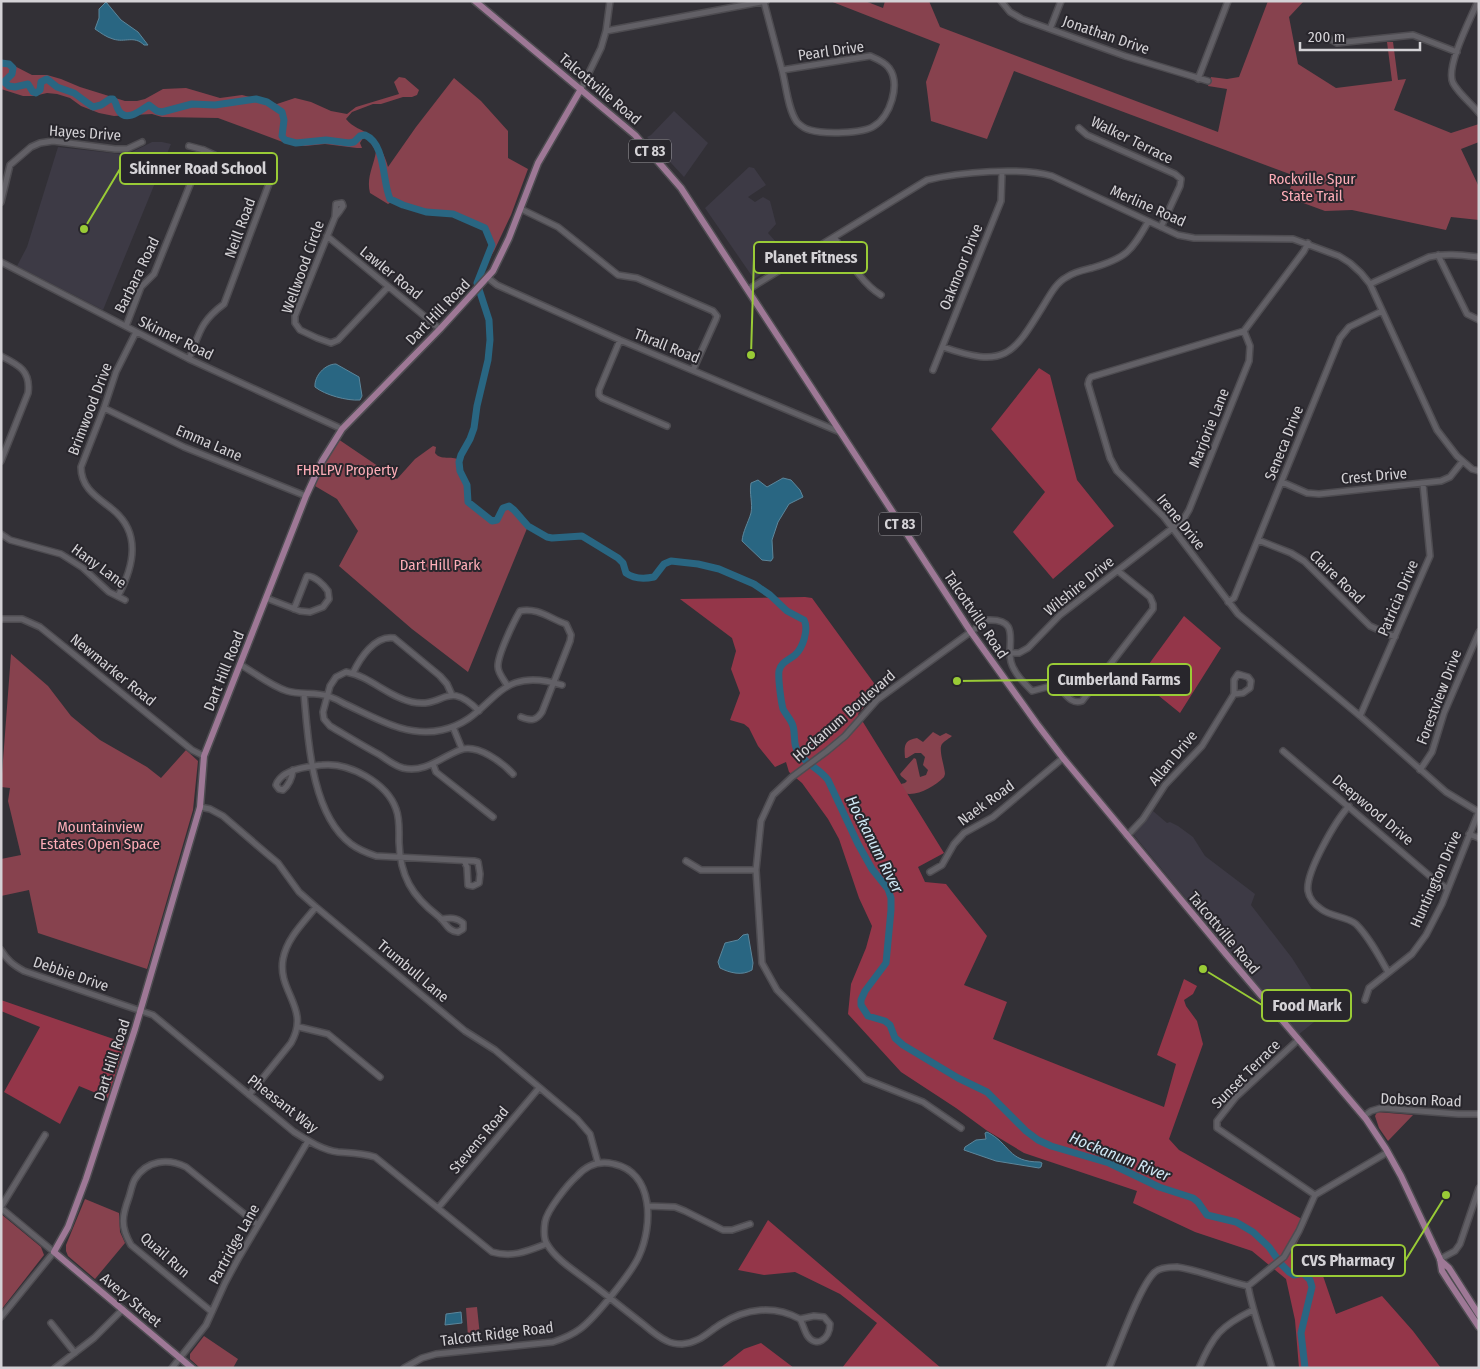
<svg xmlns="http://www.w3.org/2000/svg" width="1480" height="1369" font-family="'Fira Sans Condensed',sans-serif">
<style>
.built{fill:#3d3a45}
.green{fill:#87424e}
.forest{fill:#943649}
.water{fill:#296682;stroke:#5c869b}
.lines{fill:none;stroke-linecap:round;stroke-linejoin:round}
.river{stroke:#296682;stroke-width:7}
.minor-casing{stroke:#4e4c51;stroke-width:8}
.major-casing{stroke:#4e4c51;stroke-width:9}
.minor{stroke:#626066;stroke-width:5}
.major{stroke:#9e7896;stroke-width:6}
.labels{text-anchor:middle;stroke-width:4;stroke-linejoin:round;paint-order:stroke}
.shield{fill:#28262c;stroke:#a09ea3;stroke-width:1}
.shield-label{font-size:14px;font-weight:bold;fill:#d4d2d6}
.street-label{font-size:15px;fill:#d4d2d6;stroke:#28262c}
.park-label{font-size:15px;fill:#fdadb7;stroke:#28262c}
.water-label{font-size:16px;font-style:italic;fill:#cfe7f4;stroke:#28262c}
.leader{fill:none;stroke:#99cb36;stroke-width:2}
.callout-dot{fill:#99cb36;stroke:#28262c;stroke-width:2}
.callout{fill:#28262c;stroke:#99cb36;stroke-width:2}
.callout-label{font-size:16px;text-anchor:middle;font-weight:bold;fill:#d4d2d6}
</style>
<rect width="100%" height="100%" fill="#323036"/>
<!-- built -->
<path class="built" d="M674 111 708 143 684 177 647 137 651 135Z
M152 142H162L171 144 103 310 17 266 27 247 58 147 121 154 130 153Z
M749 167 754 168 766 185 748 197 755 202 763 197 770 201 776 224 768 233 776 242 788 246 793 254 754 279 705 208Z
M1153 811 1167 823 1170 822 1178 826 1193 837 1205 856 1255 894 1251 905 1292 958 1318 999 1319 1018 1298 1035 1133 834Z"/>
<!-- green -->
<path class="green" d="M830 1H865L883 8 885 1H929L940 27 1218 132 1227 89 1208 86 1211 77 1227 79 1239 77 1268 1H1304L1289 17 1298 64 1336 88 1392 81 1387 42H1393L1398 80 1406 79 1394 110 1451 133 1479 124V142L1461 149 1479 187V220L1451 217 1446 230 1352 210 1325 211 1287 197 1295 176 1014 71 987 139 931 121 926 82 940 44Z
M1 59 32 75H47L61 79 80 87 125 101H137L145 99 163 89 186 88 220 98 242 95 277 104 295 98 311 102 331 111 347 114 356 107 399 94 394 82 399 77 405 78 419 90 417 95 412 97H403L381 104H373L352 112 346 119C352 127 363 130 370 135 378 141 386 158 388 167L416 127 454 78 481 101 508 131V158L528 169 511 215 494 251 483 270C489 255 496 240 483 226L451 214 429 213 406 206 393 201 388 204 370 193C366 177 374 166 376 151L368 139 363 138 360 143 362 148H357L325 144 305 146 288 144 218 118 162 117 152 114 114 116 99 113 81 106 70 98 57 94 47 93 34 96H23L1 89Z
M338 439 397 479 415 459 433 446 436 447 435 453C441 461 451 455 459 460L460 471 467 487V501L473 508 494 522 499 519 504 507 509 506 528 526 468 672 412 629 339 566 358 531 337 499 315 486 326 458Z
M11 654 48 686 71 716 100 740 147 767 161 778 186 750 198 761 193 810 147 969 38 933 29 890 1 896V859L21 855 8 801 10 788 1 787Z
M933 732 940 736 946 733 952 736C950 738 944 741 942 744 938 749 945 768 945 774L944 777C934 787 917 797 903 793L901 784 905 783 907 781 901 776 900 774 914 758 916 759 920 777 926 775 928 770 923 765 925 757 921 753H915L907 758H905C904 746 904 740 917 738L923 742Z
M1377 1112 1413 1115 1388 1141 1379 1128 1375 1116Z
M85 1199 119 1213 120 1232 125 1243 95 1279 68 1256 66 1251V1245Z
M1 1214 41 1247 44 1255 1 1310Z
M477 1307 480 1336 468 1337 466 1308Z
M204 1336 238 1359 233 1368H200L190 1359V1354Z"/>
<!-- forest -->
<path class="forest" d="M1039 368 1050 375 1077 480 1114 526 1053 579 1013 532 1045 492 991 429Z
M805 597 812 598 879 690 858 714 944 853 918 867 925 882 946 884 987 936 964 985 1007 1002 993 1039 1164 1107 1176 1064 1157 1055 1184 979 1197 986 1193 994 1184 1000 1186 1006 1197 1021 1203 1044 1169 1139 1179 1150 1307 1222 1294 1249 1321 1260 1316 1266 1322 1273 1336 1314 1382 1296 1413 1331 1441 1368H1299L1295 1320 1286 1279 1252 1251 1195 1232 1133 1203 1137 1191 1024 1153 986 1130 956 1108 901 1072 848 1014 851 984 866 948 872 926 859 898 839 839 828 819 802 783 789 772 786 762 775 767 758 746 749 728 744 724 730 720 740 693 731 669 736 651 732 638 680 599Z
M1184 616 1221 648 1180 713 1138 679Z
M1 1000 125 1043 108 1098 79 1086 60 1124 4 1092 40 1027 1 1011Z
M768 1220 941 1368H842L877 1323 840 1294 795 1272 764 1275 738 1270Z
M761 1343 794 1368H720L744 1349Z"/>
<!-- water -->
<path class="water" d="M106 2 121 20 138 32 148 45H144C134 35 125 43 113 39 106 37 101 33 95 29L99 18V9Z
M336 364 359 377 362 396 360 400C347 401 325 395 315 387 314 376 325 364 336 364Z
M783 478 791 480 800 490 803 497 789 504 778 522 772 540 773 558 771 561 762 560 742 541C743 531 748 523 751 513 753 503 749 494 751 483L758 480 767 487Z
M748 934 753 963 752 970C742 976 730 973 720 968L718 962 725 943 738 940 743 935Z
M987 1132C1011 1144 1007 1162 1040 1162L1042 1163 1041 1167 1039 1168 996 1161 964 1150 965 1147 976 1140 986 1139 985 1133Z
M461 1312 462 1323 445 1325 446 1314Z"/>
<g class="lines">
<!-- river -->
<path class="river" d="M1 63 9 64 13 68 12 74 4 82 9 86 15 87 28 84 33 92 36 93 40 90 41 82 47 79 57 87 74 93 93 107 101 105 110 99H113C117 103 116 107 119 111 127 123 142 109 149 105L157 111 162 112 192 104 215 105 256 99 267 102 282 112 284 120 282 136 285 140 296 143 326 140 349 143 354 142 360 136 365 135C386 144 382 181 390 199L403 205 426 212 453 214 485 228 492 245 477 283 489 320 490 340 488 360 477 406 474 428 470 439 461 455 459 462 460 471 467 485 468 502 492 521 497 520 503 508 509 506 514 510 528 526 547 537 552 538 582 536 618 558 623 563 626 573C634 579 644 579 654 577L664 564 671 561 698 564 719 569 754 584 770 595 787 611 804 620C809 629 803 648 795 655 789 660 781 662 779 671 778 679 781 701 783 709 786 715 791 719 793 726 796 736 792 745 800 755 808 765 820 769 828 780L858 844 872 869 888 889 891 898V910L886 963 865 991 861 1000V1005L868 1016 885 1021 890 1025 895 1038 903 1045 958 1078 987 1092 1026 1131 1038 1140 1051 1146 1109 1163 1159 1187 1193 1198 1198 1202 1207 1215 1236 1222 1253 1232 1269 1247 1281 1264 1289 1272 1294 1275 1303 1273 1310 1280 1312 1287 1301 1333 1305 1368"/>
<defs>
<path id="minor" d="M1001 1 1010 12 1022 19 1125 56 1208 81
M1478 1C1471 18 1445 67 1453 83 1459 94 1471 103 1479 113
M764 2 782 70
M1050 29 1061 1
M606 31 766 1
M1325 36 1337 43 1413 35 1457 52
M870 56C877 59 885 62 889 68 901 84 890 117 874 126 863 134 823 134 810 130 805 129 801 126 797 122 788 110 786 85 782 70Z
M1198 79 1228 1
M581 89 601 48 606 31 610 1
M1079 128 1087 135 1175 174 1181 179 1180 186 1161 227
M1 202 10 165 31 147 40 143 53 141 115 149H127L142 142
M521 209 558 227 618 275 637 278 713 311 717 316 716 319 693 370
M335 217 336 204 342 203 343 206 339 212 335 217 295 316V323L300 330 317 338 331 343 338 340 388 287
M327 236 440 329
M834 237C848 258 860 282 881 295
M1308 243 1304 251 1244 331 1091 377 1089 380 1088 384 1110 458 1117 471 1164 517 1238 614 1360 716 1446 792 1479 812
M1438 255 1467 314 1479 320
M1 262 189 359 342 429
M488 278 497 285 620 340 840 432
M1370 284 1429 257C1446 253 1461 255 1479 257
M749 289 927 180C960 172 1020 167 1052 176L1178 235 1194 238 1293 239 1339 256 1350 263 1361 273 1370 284 1437 430 1457 456 1472 469 1479 471
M126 326 141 287 154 274 204 150
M620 340 599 390V395L602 398 667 426
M943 347C1006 369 1013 355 1045 303 1051 293 1057 282 1067 277 1074 272 1084 270 1092 268 1126 258 1131 252 1148 222
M1 356C19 365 31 371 28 393L1 461
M189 359C200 332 200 322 224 304L270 181 204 150 189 146
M933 370 1001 201 1002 172
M104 408 184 447 306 496
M1282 482 1307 493 1319 494 1441 481 1450 477 1462 462
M1 534 10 540 61 554 83 568 109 592 125 600
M1258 540 1291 553 1304 561 1370 626 1395 637
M118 596C134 566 142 533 112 509 97 497 81 488 81 467L104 408 116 372 136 332
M266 598 300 611 310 612 323 607 329 599 328 591C324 585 315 576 307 576L294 609
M1228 602 1234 598 1340 338 1349 327 1382 311
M1 619H22L40 627 192 750 204 756
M1010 653H1019L1028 648 1060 615 1183 520 1189 510 1249 361 1250 346 1244 331
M241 665C255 673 271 686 287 691 300 695 315 692 328 696 334 698 340 701 345 704 376 718 407 738 442 730 496 718 492 663 562 685
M353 673C360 658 375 635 394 638L440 676 447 684 452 695
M507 685C504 680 498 673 498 667 497 656 514 621 520 611 537 607 551 619 566 624L571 635 570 641 542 712C536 721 531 721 521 717
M304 694C308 739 311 814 351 844 359 850 367 853 376 856L474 861 478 862 480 874 479 883 473 886 468 885 467 867 464 861
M479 711C446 678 445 709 412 702 388 697 370 676 346 672L336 677 330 686 323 712 324 719 330 726C347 736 363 746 380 755 387 760 395 766 403 768 426 773 441 757 460 750 477 743 503 763 513 774
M1360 716 1430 556 1423 484
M453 727 462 749
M1283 751 1438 883 1447 888
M433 764 436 772 441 776 493 817
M293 770C292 778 290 784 283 790L279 789 276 785C280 773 295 769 307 767 312 767 317 765 322 765 349 762 387 783 396 809 400 819 399 831 399 842 400 876 412 896 438 916 446 922 447 931 458 932L463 929V923C456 917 450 918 441 919
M1420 770 1432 752 1444 713 1479 632
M1349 806C1336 820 1305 873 1308 891 1309 898 1315 905 1321 909 1331 917 1346 916 1356 924 1369 937 1379 956 1388 972
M200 807 210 809 223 816 266 853 278 863 299 892 316 907 465 1031 495 1050 577 1119 590 1134 598 1163
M1469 834 1479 838
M1127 836 1143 819 1165 785 1202 746 1234 694V680L1238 674 1248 677 1251 681 1250 688 1243 693 1234 694
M686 861 701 870H756
M930 872 942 865 954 844 964 833 993 817 1063 758
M1 950C7 960 13 965 24 971L153 1015 294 1132C307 1140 322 1150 338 1152 351 1153 362 1153 375 1157L492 1252C512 1258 528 1251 546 1244
M1365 1000 1369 988 1412 954 1426 935 1442 904 1479 811
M299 1027 328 1034 380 1077
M1298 1040 1236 1097 1217 1121V1128L1315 1195
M249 1095 291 1043C311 1008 277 992 283 959 287 938 304 922 316 907
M1364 1116 1371 1111 1381 1108 1458 1114H1479
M961 1128 923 1102 865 1079 777 990 762 963 756 870 761 821 773 795 792 777 827 751 845 736 877 700 987 620C1022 618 1006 644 1011 662 1014 673 1024 683 1032 691L1051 686 1059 687C1066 694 1071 705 1082 701L1153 609V604L1150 597 1118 571
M648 1206 675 1207 685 1211 723 1230H732L750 1224
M1 1207 45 1135
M1 1208 54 1252 1 1317
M438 1208 539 1088
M1440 1259 1455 1251 1460 1244 1479 1188
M1248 1286 1284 1257 1299 1231 1315 1195 1388 1152
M1248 1286C1253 1314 1264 1340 1272 1368
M212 1312 131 1245C120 1226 122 1216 129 1197 131 1191 132 1184 135 1179 147 1160 168 1158 186 1167L258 1225
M51 1323 75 1353
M55 1368 94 1338 123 1309
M172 1368 206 1325 225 1283 238 1259 308 1141
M404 1368 422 1358 436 1354 553 1342C562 1339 572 1335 580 1329 595 1318 632 1272 639 1256 653 1225 654 1173 614 1164 599 1160 587 1165 577 1176 568 1184 547 1210 545 1222 544 1229 543 1238 547 1244 556 1260 578 1273 592 1284 609 1297 626 1311 643 1324 650 1330 658 1337 667 1341 671 1343 678 1344 682 1344 699 1343 708 1332 721 1324 746 1308 774 1305 800 1319 803 1324 804 1330 807 1335 816 1349 830 1339 830 1324L824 1317 814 1316 800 1319
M1109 1368C1119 1346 1140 1285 1155 1272 1160 1267 1171 1267 1177 1267 1199 1270 1225 1281 1248 1286
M1199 1368C1213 1335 1221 1326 1253 1310"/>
<path id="major" d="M475 1 635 135 681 188 971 632 1037 724 1063 758 1226 954 1366 1119 1386 1149 1401 1176 1440 1259 1442 1271 1449 1282 1479 1327
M1440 1260 1449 1268 1479 1315
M192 1368 54 1252 68 1227 86 1179 135 1029 200 807 204 756 306 496 322 461 342 429 440 329 493 271 509 238 538 163 581 89"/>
</defs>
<!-- minor casing -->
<use href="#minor" class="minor-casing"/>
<!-- major casing -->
<use href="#major" class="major-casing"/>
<!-- minor -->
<use href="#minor" class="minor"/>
<!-- major -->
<use href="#major" class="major"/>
</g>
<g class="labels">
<!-- shield labels -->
<g class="shield">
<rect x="629" y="139.5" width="42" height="23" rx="4"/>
<rect x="879" y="512.5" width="42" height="23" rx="4"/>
</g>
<g class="shield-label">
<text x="650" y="156">CT 83</text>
<text x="900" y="529">CT 83</text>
</g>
<!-- street labels -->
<g class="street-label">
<text transform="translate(1106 35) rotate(19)" y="5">Jonathan Drive</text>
<text transform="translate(831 51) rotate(-8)" y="5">Pearl Drive</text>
<text transform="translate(600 89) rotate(40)" y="5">Talcottville Road</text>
<text transform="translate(85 133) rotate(4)" y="5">Hayes Drive</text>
<text transform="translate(1132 140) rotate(26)" y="5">Walker Terrace</text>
<text transform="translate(1148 206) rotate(24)" y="5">Merline Road</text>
<text transform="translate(240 228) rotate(-70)" y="5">Neill Road</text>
<text transform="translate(303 267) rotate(-70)" y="5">Wellwood Circle</text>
<text transform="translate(961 267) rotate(-68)" y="5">Oakmoor Drive</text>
<text transform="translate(391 273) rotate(39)" y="5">Lawler Road</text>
<text transform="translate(137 275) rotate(-64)" y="5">Barbara Road</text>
<text transform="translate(438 312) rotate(-46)" y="5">Dart Hill Road</text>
<text transform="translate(176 338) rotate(26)" y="5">Skinner Road</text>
<text transform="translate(667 346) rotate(22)" y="5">Thrall Road</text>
<text transform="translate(90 409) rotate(-69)" y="5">Brimwood Drive</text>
<text transform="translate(1209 428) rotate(-68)" y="5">Marjorie Lane</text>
<text transform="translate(209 443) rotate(23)" y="5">Emma Lane</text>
<text transform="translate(1284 443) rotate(-68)" y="5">Seneca Drive</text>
<text transform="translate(1374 476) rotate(-5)" y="5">Crest Drive</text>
<text transform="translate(1181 522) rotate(51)" y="5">Irene Drive</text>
<text transform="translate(99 566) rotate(36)" y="5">Hany Lane</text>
<text transform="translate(1337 577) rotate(44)" y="5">Claire Road</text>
<text transform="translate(1079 586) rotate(-39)" y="5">Wilshire Drive</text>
<text transform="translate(1398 598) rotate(-67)" y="5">Patricia Drive</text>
<text transform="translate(976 615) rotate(56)" y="5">Talcottville Road</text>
<text transform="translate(113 670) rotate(39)" y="5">Newmarker Road</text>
<text transform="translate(224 671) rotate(-68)" y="5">Dart Hill Road</text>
<text transform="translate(1439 697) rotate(-69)" y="5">Forestview Drive</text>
<text transform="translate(844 716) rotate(-41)" y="5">Hockanum Boulevard</text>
<text transform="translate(1173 758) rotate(-50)" y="5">Allan Drive</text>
<text transform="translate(986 803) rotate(-36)" y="5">Naek Road</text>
<text transform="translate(1373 810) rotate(40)" y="5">Deepwood Drive</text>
<text transform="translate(1436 879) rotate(-66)" y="5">Huntington Drive</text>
<text transform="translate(1224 933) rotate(50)" y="5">Talcottville Road</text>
<text transform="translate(413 971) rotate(40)" y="5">Trumbull Lane</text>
<text transform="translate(71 974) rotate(19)" y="5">Debbie Drive</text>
<text transform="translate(112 1060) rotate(-72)" y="5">Dart Hill Road</text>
<text transform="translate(1246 1074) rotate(-45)" y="5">Sunset Terrace</text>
<text transform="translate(1421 1100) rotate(2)" y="5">Dobson Road</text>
<text transform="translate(283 1104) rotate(38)" y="5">Pheasant Way</text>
<text transform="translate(479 1140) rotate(-50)" y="5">Stevens Road</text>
<text transform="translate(234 1244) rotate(-61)" y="5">Partridge Lane</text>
<text transform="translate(165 1255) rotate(41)" y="5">Quail Run</text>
<text transform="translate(131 1300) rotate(40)" y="5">Avery Street</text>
<text transform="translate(497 1334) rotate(-7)" y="5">Talcott Ridge Road</text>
</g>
<!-- park labels -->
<g class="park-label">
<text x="1312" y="184">Rockville Spur<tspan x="1312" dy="17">State Trail</tspan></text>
<text x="347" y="475">FHRLPV Property</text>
<text x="440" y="570">Dart Hill Park</text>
<text x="100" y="832">Mountainview<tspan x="100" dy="17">Estates Open Space</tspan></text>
</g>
<!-- water labels -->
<g class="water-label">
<text transform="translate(875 844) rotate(63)" y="6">Hockanum River</text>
<text transform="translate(1120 1156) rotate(22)" y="6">Hockanum River</text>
</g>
</g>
<!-- callouts -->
<path class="leader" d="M84 229L120 169M751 355L754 257M957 681L1048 680M1203 969L1262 1005M1446 1195L1405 1261"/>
<g class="callout-dot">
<circle cx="84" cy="229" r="5"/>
<circle cx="751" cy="355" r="5"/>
<circle cx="957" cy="681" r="5"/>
<circle cx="1203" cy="969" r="5"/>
<circle cx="1446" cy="1195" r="5"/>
</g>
<g class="callout">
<rect x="120" y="153" width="157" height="31" rx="5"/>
<rect x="754" y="242" width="113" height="31" rx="5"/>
<rect x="1048" y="664" width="143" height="31" rx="5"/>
<rect x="1262" y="990" width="89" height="31" rx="5"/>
<rect x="1292" y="1245" width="113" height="31" rx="5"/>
</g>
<g class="callout-label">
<text x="198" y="174">Skinner Road School</text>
<text x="811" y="263">Planet Fitness</text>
<text x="1119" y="685">Cumberland Farms</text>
<text x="1307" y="1011">Food Mark</text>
<text x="1348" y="1266">CVS Pharmacy</text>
</g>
<!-- border -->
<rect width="1480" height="1369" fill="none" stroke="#d4d2d6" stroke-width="5"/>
<!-- scale -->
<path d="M1300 42v8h120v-8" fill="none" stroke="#d4d2d6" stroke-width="2.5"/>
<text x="1308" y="42" font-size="15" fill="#d4d2d6" stroke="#28262c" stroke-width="4" paint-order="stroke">200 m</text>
</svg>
